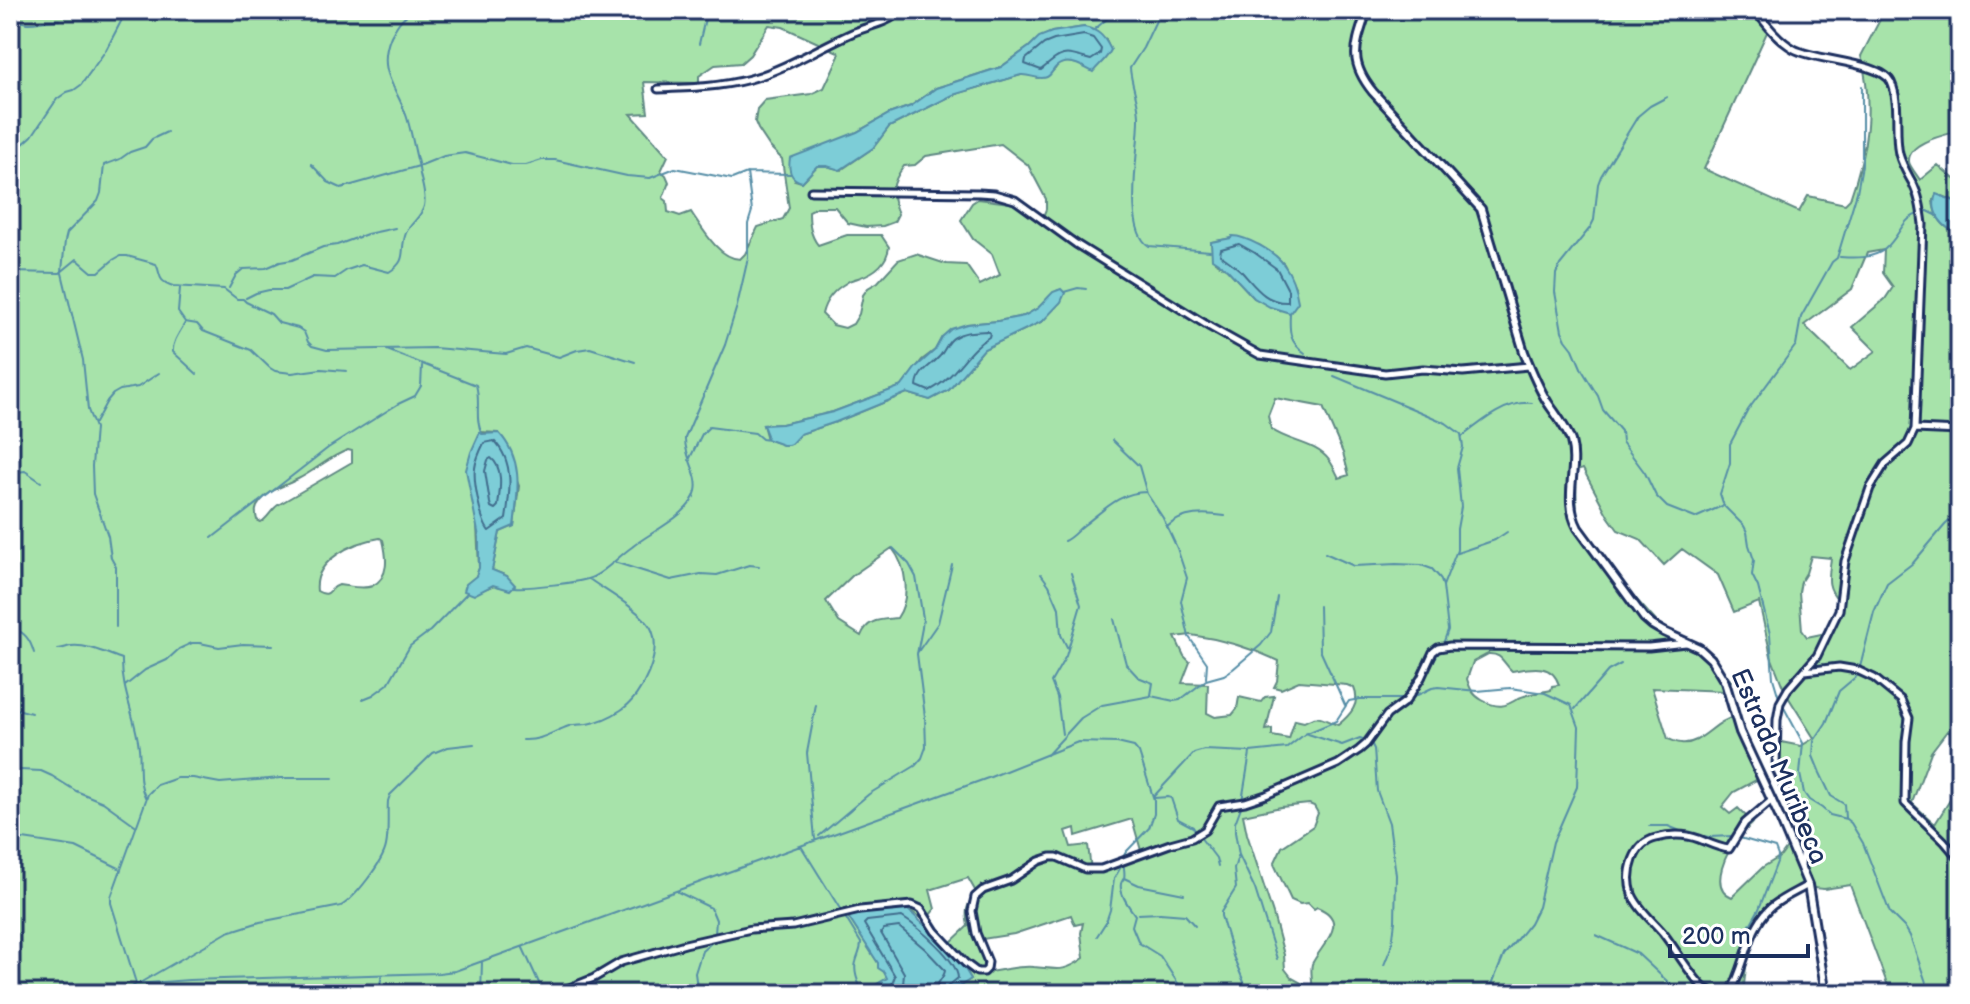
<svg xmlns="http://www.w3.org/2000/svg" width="1970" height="1004" font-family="'Balsamiq Sans',sans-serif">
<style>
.green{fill:#a7e3aa;stroke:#618984;stroke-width:2;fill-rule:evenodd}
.water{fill:#7dcdd7;stroke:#568ea7;stroke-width:2}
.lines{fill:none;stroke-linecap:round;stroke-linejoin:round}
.shore{stroke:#426e8e;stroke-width:2}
.stream{stroke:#568ea7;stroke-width:2}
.street-casing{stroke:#1b2f5e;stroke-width:11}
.secondary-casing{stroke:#1b2f5e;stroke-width:12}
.street{stroke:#fff;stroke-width:5}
.secondary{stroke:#fff;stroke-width:6}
.labels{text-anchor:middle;stroke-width:6;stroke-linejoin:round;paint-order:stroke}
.street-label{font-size:26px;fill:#1b2f5e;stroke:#fff}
</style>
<rect width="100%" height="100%" fill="#fff"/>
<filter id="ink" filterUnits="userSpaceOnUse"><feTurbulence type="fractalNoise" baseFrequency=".0125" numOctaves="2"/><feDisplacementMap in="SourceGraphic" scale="16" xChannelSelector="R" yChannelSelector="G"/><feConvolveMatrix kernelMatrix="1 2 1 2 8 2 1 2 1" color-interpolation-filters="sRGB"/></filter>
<g filter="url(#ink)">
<!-- green -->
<path class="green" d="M10 10H1753L1755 15 1769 28 1704 169 1799 212 1808 196 1845 204 1850 199C1867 151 1874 107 1861 56L1885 10H1922L1925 12 1960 10V132L1959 131C1945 135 1907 142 1909 162 1910 167 1917 175 1920 180L1938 165 1960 184V203L1943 196 1933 200C1934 217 1944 229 1960 234V739L1947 731 1931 752 1912 803 1935 824 1960 784V994H1891L1850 885 1824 889 1803 887 1769 906 1755 922 1744 952 1746 967 1743 994H948L971 979 949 944 968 926C965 912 966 905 976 892L968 878 930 890 935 909 925 921 906 908 848 916 888 978 867 990 853 994H10ZM769 25 783 27 838 52 839 56 824 88 811 94 765 100 757 109 755 122 758 129 770 147 782 159 789 208 783 219 758 227 745 254 740 259C719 259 702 228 691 212L680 216 668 212 667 201 663 198 669 182 666 175 661 171 668 156 631 114 648 113 644 82 699 83V76L715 65 741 63 750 55ZM1084 27 1106 40 1110 50C1097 80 1074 56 1059 64 1057 65 1056 67 1055 69 1050 73 1044 75 1038 78L1028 74 1021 75 953 95 889 127 873 148 841 170 827 166H817L802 182 795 180 857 132 889 114 911 106 936 88 1001 67 1029 47 1039 38 1052 32ZM1001 144 1028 165 1046 199V209L1044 214 1038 215 1010 203 978 199 972 203 961 220 973 239 992 254 1000 275 980 285 966 265 946 264 916 254 898 260 878 282 868 288 863 295 859 314 853 324 845 328 833 325 822 314C825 301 834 290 846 283 851 279 852 280 858 278 874 273 887 263 889 247L881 235H847L818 245C810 235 809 223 809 211L817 207H835L848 223 866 227 883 226 894 222 898 214C890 195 891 183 904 166L915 165 926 156ZM1232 238 1259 245 1274 255 1284 264 1295 287 1280 310 1254 298 1227 269 1215 262 1211 242ZM1884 250 1883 273 1893 287 1885 299 1852 327 1876 351 1850 370 1804 325 1852 289 1867 253ZM1058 290 1043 321 984 349 949 390 930 400 907 393 836 422 800 434 791 443 783 445 767 439 763 425 782 424 833 412 902 386 922 360 935 350 942 337 967 324 998 321 1024 316 1038 308ZM1275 398 1323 407 1343 453 1349 475 1339 478C1336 472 1333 465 1329 460 1315 442 1288 442 1271 429L1268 416ZM480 432 498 433 519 486 514 526 500 532 492 570 507 576 501 587 494 585 487 588 476 576 479 568 477 525ZM348 450 352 451V462L278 505C271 510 268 518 261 522L257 520C255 512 255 508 260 502 270 489 285 486 298 479 315 471 330 456 348 450ZM1583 469 1608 516 1618 530 1640 539 1664 565 1682 549 1718 575 1734 612 1759 602 1771 656 1785 692 1814 738 1801 746 1781 742 1778 777 1803 825 1804 853 1798 855 1789 845 1781 856 1763 867 1732 897C1707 887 1728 850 1739 836 1743 831 1749 828 1753 823L1738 808 1730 814 1722 807 1734 792 1760 778 1735 717C1715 720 1701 746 1681 743 1676 743 1672 740 1668 739L1652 688 1726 691 1731 681 1710 655 1693 641 1657 624 1655 620 1618 579 1599 549 1577 524 1576 471ZM380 538 383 540C387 557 390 577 372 586 363 590 349 586 339 585 328 588 331 599 317 591 313 560 354 542 380 538ZM892 548C907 567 911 598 897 618 881 620 868 618 861 636L839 622 826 601 853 575ZM1811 556 1831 558C1829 577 1825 586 1839 601L1838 608 1826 633 1807 637 1802 630 1799 592 1801 581 1806 573ZM1191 635C1221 639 1251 648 1279 661L1277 681 1274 687 1281 689 1299 681 1347 685 1354 688C1361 704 1350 715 1338 725 1323 721 1321 712 1304 722L1295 720 1289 739 1272 736V729L1266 730 1274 696 1265 697 1261 702 1239 697 1237 709 1232 715 1215 717 1207 713 1208 684 1182 683 1190 662 1184 656 1175 637ZM1488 654C1502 653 1503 663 1512 671 1530 668 1552 662 1559 685L1552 686 1551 690C1542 692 1527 694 1519 698 1505 707 1498 709 1482 700 1473 695 1470 689 1467 679L1473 662ZM1309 804 1314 806 1318 813 1313 826 1282 847 1274 864 1291 900 1300 904 1308 903 1314 909 1317 907C1352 921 1321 945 1312 964 1310 970 1313 981 1312 989L1292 978 1285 969 1284 955 1273 914 1247 834 1243 815 1281 807ZM1132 819 1142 854 1091 870 1088 845 1071 847 1066 831 1075 828 1076 836ZM1071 915 1075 925 1083 923 1081 933 1084 958C1063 973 1058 969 1034 967 1019 965 1001 971 987 972L976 940 1014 934Z"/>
<!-- water -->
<path class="water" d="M1084 27C1099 30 1104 36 1111 50 1106 60 1099 64 1093 72 1082 66 1067 57 1056 67 1053 70 1051 75 1047 77 1039 81 1030 74 1021 75L953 95 889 127 873 148 840 170 827 166H817L802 182C790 179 788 170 790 158L857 132 889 114 911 106 936 88 1001 67 1029 47 1039 37 1052 32Z
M1936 194 1960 203V234C1943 229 1929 212 1936 194Z
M1232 236C1246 236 1276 252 1284 265 1292 275 1296 289 1298 302L1290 313 1270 307 1254 298 1227 269 1212 259 1211 242 1231 238Z
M1061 289 1065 293 1061 302 1043 321 984 349 949 390 930 400 907 393 836 422 800 434 791 444 788 445H783L766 439 767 435 763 425 782 424 833 412 902 386 916 367 935 350 942 337 951 329 967 324 998 321 1024 316 1038 308 1053 292Z
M480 432 483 434 499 433C524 460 518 492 514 526L500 532 492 570 507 576 515 585 510 590 493 585 474 595 464 591 466 584 476 576 479 568V537L466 470 471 452Z
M906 908 956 954 971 979 948 994H853L867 990 887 978 884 972 878 968V963L847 915Z"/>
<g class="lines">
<!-- shore -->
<path class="shore" d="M1084 35 1093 38 1101 49 1100 54 1091 60C1062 52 1064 51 1041 70L1025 64 1026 59 1044 44 1054 40Z
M1239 244 1255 253 1277 269 1288 290V302C1265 303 1255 286 1241 271 1234 265 1228 260 1220 255L1221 249Z
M986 331 990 333 989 337C965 351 956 378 929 391L917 386C918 371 930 367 939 357 945 351 947 341 955 337 964 331 975 332 986 331Z
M494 441C515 462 510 493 506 519L489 531C481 522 473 482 475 468 476 460 480 451 484 443Z
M491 458C504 468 500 490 498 506L495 509 491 507 490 503 485 471 488 460Z
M876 994 892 984 895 976 864 924 867 921 902 917C918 927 957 959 958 978L947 987 945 994
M895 994 903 985 904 973 881 933 884 929 899 927 925 949 945 970C945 978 935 982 935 994"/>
<!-- stream -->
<path class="stream" d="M416 10C402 16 398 23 391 36 377 69 394 84 405 112 411 127 414 150 419 167
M1161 10 1143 48 1130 68C1131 85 1139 100 1139 117 1140 146 1122 229 1149 246L1210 251
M10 16C32 30 36 19 59 20
M1095 29 1108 18 1124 10
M699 44 707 10
M1667 97 1650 106 1638 116 1601 176 1598 184 1594 220 1590 228 1560 265 1556 274 1555 292 1562 331 1566 340 1573 349 1582 370 1598 396 1603 410 1621 431 1622 442 1645 473 1656 496 1667 507 1695 518 1722 506
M311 164 328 182 341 188 419 166 444 156 465 153 512 165H526L542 160H555L627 176 650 178 675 168 732 179 747 173 791 174
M10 174 14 159 22 145 32 136 57 99 67 92 74 90 81 85 106 50 127 10
M1840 257C1854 258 1873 259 1885 249 1903 233 1900 216 1928 211L1938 216
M62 271 65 241 67 233 98 201 101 193 104 165 120 159 130 152 145 147 152 139 167 132
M10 272 60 273 77 259 92 272H99L113 260 120 256H127L156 264C162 276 156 280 173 286L224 289 237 299H243L246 302 271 314 279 323 298 328 304 332 308 342 312 346 327 350 434 348 506 354 526 348 559 357 577 350 590 348 635 362
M62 273 83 360 88 410 95 428 92 466 93 494 108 536 111 558 116 567V627
M180 288 178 312 185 322 197 324 203 331 251 350 270 368 275 371 292 373 321 369 347 371
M229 288 236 275 243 269 266 268 280 262 292 260 323 247 337 245 367 234 395 228
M1064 292 1078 288 1086 289
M246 298 256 293 269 290H285L313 277 335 278 347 270 362 265 389 272C409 260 399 251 406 233 410 223 421 218 424 206 427 194 420 180 419 168
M1290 313C1289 331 1289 342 1305 353
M185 323C180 332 172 342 173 352L197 374
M387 350 476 385C481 401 474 418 482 434
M1334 376 1418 411 1446 423 1461 434 1463 447 1457 468 1461 507 1457 529V550L1443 586
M95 423 107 401 113 394 120 390 138 387 159 373
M1463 436C1483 420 1506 401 1532 403
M1112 440 1139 466 1147 494 1163 518 1177 548 1187 578 1181 601 1189 637 1207 663 1206 678
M689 460 702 434 709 427 755 433 762 439 769 440
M10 473 25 471 41 482
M1167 527C1183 512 1205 513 1225 516
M212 538 328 448 398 404 415 396 421 386 422 366
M1064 541C1073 537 1077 530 1084 525 1104 510 1120 492 1146 492
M1325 553 1354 566 1396 564 1421 565 1432 569 1440 578 1443 586 1448 630 1443 644
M1457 553 1495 540 1507 532
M614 562 671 580 701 574 717 575 749 565 759 566
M1041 574 1049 585 1059 608 1061 635 1068 649
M514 587C527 588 581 583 593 577 607 570 619 556 632 547 650 532 691 515 696 491 700 475 684 456 685 438L725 345 737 306 748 258V224L752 211 747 173
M1319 606 1320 650 1345 705
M1114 619 1126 664 1138 677 1153 683 1151 695
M10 627C25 632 30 639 34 653
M58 649C62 649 66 647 71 646 87 644 107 654 122 659 121 690 136 718 139 748 141 767 137 782 146 799
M917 653 938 623 952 565
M1427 672 1440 650
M125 686 145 670 167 660 179 649 192 643H200L219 647 243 644 273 645
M1411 698 1432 688 1438 687 1477 691 1510 688 1545 693 1571 705 1579 727 1577 787 1553 842 1538 907 1530 923 1504 955 1488 994
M1779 698 1773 678 1770 634 1758 587 1752 575 1754 560 1749 545 1747 532 1744 526 1724 506 1720 494 1730 463V444L1748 410 1796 345 1801 317 1832 262 1837 258 1857 192 1862 165V86
M363 699 373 695 388 684 410 646 430 631 467 593
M1782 704 1803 743 1800 774 1804 793 1809 800 1822 808 1830 815 1846 819 1851 823 1863 843 1890 913 1906 929 1910 936 1930 994
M10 707 31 713
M1575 709 1608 671 1621 664
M1062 734 1057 697 1051 682 1066 656 1081 605 1071 573
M1308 734 1342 745 1360 738 1365 740
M523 740C541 741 552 732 569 726 575 724 581 725 587 724 598 722 612 716 621 710 642 697 663 652 651 628 642 611 606 591 589 579
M1371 743 1374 749 1377 791 1389 823 1396 875 1395 921 1392 945 1384 965
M1250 753 1241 807 1235 823V832L1239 855 1255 889 1277 959
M1047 755 1081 718 1102 705 1151 696 1174 701 1180 700 1206 680 1224 675 1233 669 1261 645 1271 632 1277 597
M20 770 41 771 52 776 76 791 103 802 135 825
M1154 796 1194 753 1204 750 1250 752 1287 748 1305 734 1336 721 1349 701 1360 699H1405
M1154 798 1168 797 1171 798 1178 819 1193 827 1196 832
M1845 818 1844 804 1831 796 1820 773 1813 756 1814 741 1826 723 1839 691 1858 675 1874 612 1887 583 1913 563 1945 525 1960 511
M1649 826H1668L1685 833 1709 837 1733 836 1775 848 1778 856 1777 862 1759 909 1750 925V935
M819 836 869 794 915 766 922 758 926 747 925 717 917 654 922 628 923 618 916 577 909 564 893 548
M10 837 76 847 119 868
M1200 837 1216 858 1218 866
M815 839 807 753 816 705
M801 846 842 912
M1238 856 1234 869 1236 888 1221 912V916L1233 956 1249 994
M1123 864C1124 866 1125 875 1124 878 1123 880 1121 882 1121 884 1119 894 1130 908 1135 915
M1124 878 1139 885 1184 894
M678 892 711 908 716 920 715 934 711 943 702 951 695 973 698 994
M1138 914 1160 913 1185 915 1195 926
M1135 915 1132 926 1139 943 1160 956 1181 988
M845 917 861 943C861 951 858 954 856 962 853 972 859 984 863 994
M1596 935 1638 954 1669 983 1686 994
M523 948 544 994
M10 972 15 978 17 994
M136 983 111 903V897L146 800 148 794 157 785 177 778H193L220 783 281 778H333
M138 984 228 932 260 922 341 906C355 898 383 862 386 846 389 832 387 815 388 801L390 795 433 753 448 747 474 744
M123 994 136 984 189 980 439 973 455 971 988 778 1078 742 1117 743 1134 747 1139 753 1154 800V814L1149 828 1126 852 1123 857V863L1114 879 1110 910 1106 922 1097 936
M378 994 382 975
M481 994 482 962
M1943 994 1960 987"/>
<defs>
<path id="street" d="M1755 10C1766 24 1778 40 1794 49 1816 61 1881 62 1891 82 1901 104 1894 131 1899 154 1902 165 1907 173 1912 182 1919 195 1921 209 1923 224L1915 429 1908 444 1885 464 1870 488 1845 561 1839 610 1817 656 1788 689 1780 703 1777 720 1776 769 1801 825 1803 846 1801 866
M658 89C689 88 720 87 750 79 786 69 818 48 852 33 867 26 890 23 901 10
M811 191 979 193 994 194 1015 200 1076 244 1210 327 1260 355 1385 373 1423 369 1463 372 1529 366
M1915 429 1960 431
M1805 671 1839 667 1857 670 1874 678 1901 700 1909 718 1906 741 1905 803 1944 841 1960 860
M1730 993 1713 992 1704 988C1688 972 1677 951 1663 933 1653 921 1638 909 1632 894 1625 872 1634 843 1656 838 1670 834 1686 834 1699 839 1709 843 1719 848 1729 849L1745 823 1772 800
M1730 993C1746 967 1747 930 1770 908 1781 898 1796 892 1808 885
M554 994 594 978 621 962 685 944 751 929 793 926 860 910 912 905 921 909 935 931 965 963 977 972H984L987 969 988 962 976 933 972 911 975 897 983 890 1011 880 1039 861 1051 857H1057L1085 869H1101L1170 844 1192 838 1205 830 1219 806 1245 802 1266 795 1338 764 1359 750 1366 744 1387 715 1406 701 1421 678 1433 652 1438 648 1450 646 1649 647 1686 643"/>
<path id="secondary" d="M1367 10C1356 45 1347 60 1373 92L1481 209 1524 352C1531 370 1538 387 1548 403 1556 415 1566 427 1571 441 1579 469 1562 498 1578 528L1644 618 1652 625 1664 632 1699 648 1711 659 1725 682 1740 732 1779 816 1808 885 1826 994"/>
</defs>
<!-- street casing -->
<use href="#street" class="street-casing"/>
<!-- secondary casing -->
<use href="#secondary" class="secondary-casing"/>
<!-- street -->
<use href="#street" class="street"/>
<!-- secondary -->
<use href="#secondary" class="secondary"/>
</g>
</g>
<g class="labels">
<!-- street labels -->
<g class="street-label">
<text transform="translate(1780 766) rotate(67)" y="9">Estrada Muribeca</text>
</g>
</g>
<!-- margin -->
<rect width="1970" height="1004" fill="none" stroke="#fff" stroke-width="40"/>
<rect x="20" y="20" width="1930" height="964" fill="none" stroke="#1b2f5e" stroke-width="3" filter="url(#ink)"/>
<!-- scale -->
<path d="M1670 944v12h138v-12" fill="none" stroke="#1b2f5e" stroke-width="4"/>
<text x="1682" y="944" font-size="24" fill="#1b2f5e" stroke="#ffffff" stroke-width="6" paint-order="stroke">200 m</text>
</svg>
